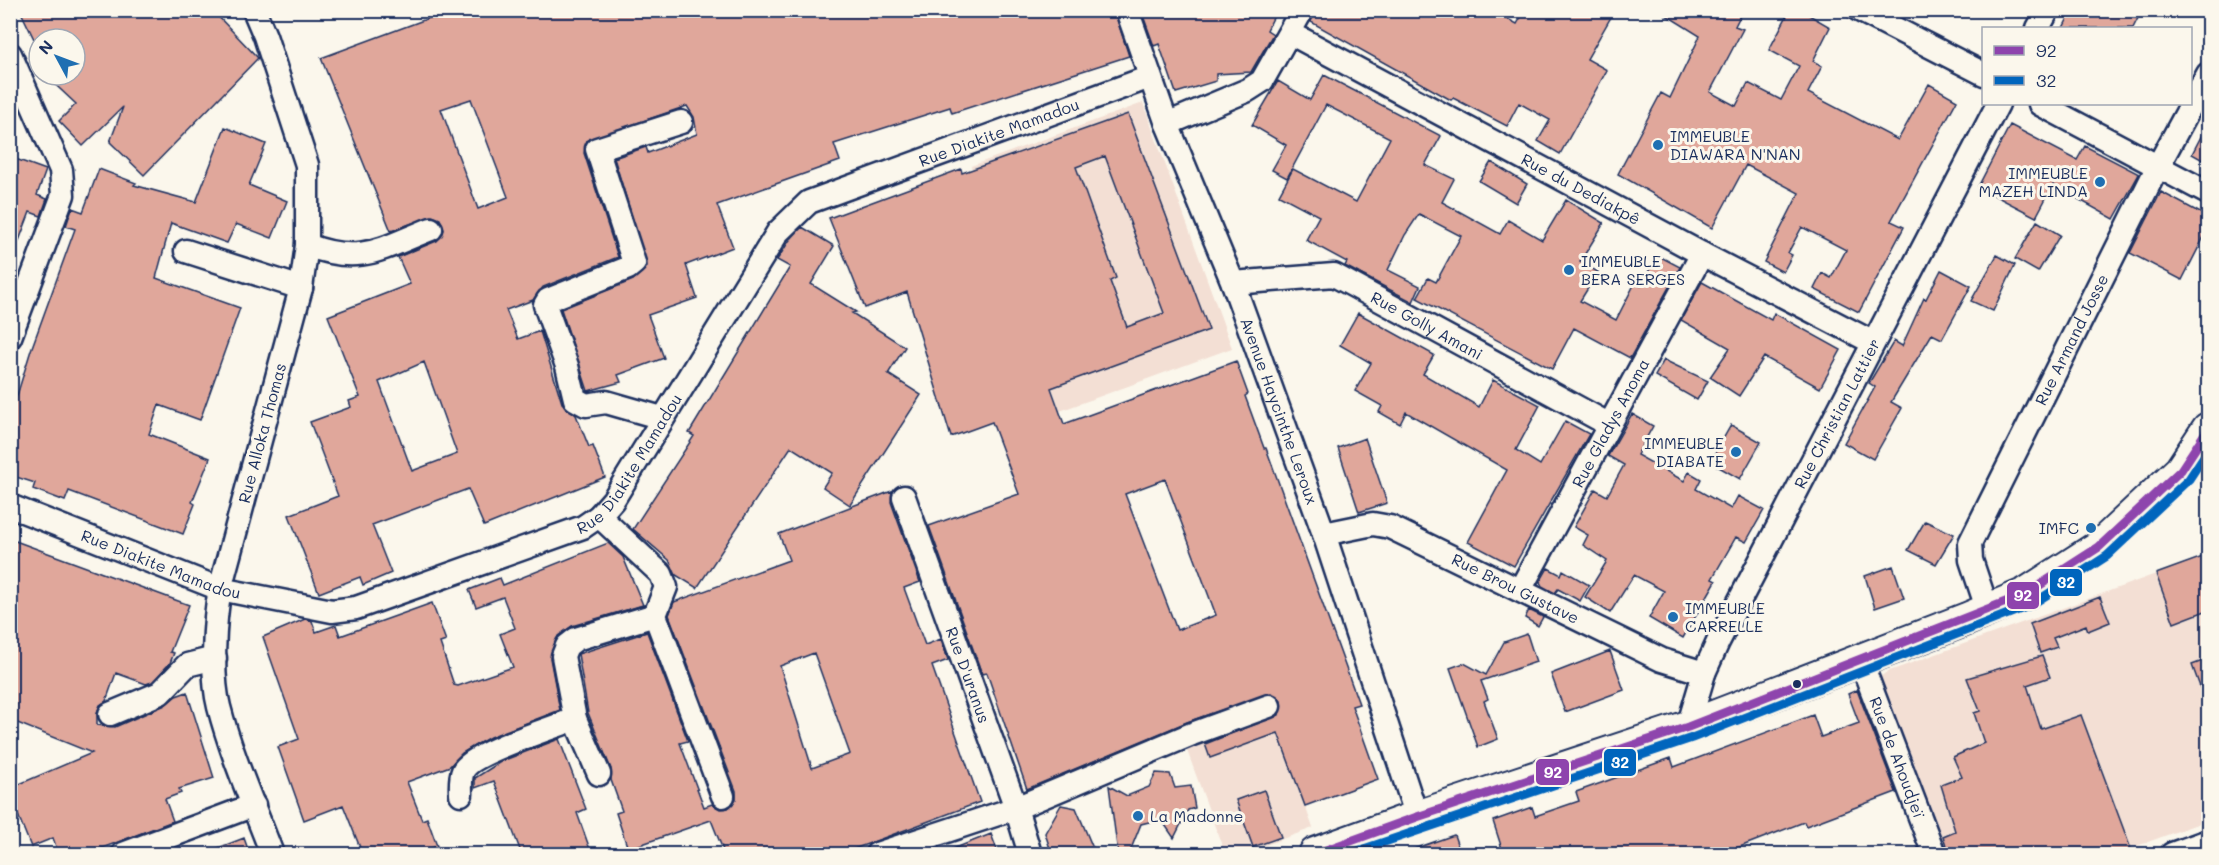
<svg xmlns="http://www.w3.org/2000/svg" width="2219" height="865" font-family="Mali,sans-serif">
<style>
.built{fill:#f3dfd4}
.building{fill:#e0a79b;stroke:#1b2f5e;stroke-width:1.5;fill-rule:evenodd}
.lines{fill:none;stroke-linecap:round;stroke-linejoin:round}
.street-casing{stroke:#1b2f5e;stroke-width:27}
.secondary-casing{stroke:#1b2f5e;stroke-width:36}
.street{stroke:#fbf7ec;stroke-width:22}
.secondary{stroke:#fbf7ec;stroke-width:32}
.bus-1-casing{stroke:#fbf7ec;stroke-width:14}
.bus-2-casing{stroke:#fbf7ec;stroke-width:14}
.bus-1{stroke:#8e44ad;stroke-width:9}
.bus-2{stroke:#0065bd;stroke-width:9}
.poi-dot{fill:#1f6fb2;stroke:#fbf7ec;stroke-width:2}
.bus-dot{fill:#1b2f5e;stroke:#fbf7ec;stroke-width:2}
.labels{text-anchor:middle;stroke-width:6;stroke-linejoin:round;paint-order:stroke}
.street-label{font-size:16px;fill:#1b2f5e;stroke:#fbf7ec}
.poi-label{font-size:16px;fill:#1b2f5e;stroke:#fbf7ec;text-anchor:start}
.line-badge{stroke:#fbf7ec;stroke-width:2}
.badge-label{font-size:16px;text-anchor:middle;font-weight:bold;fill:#fff}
</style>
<rect width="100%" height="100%" fill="#fbf7ec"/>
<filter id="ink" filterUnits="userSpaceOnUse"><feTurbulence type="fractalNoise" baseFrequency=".0167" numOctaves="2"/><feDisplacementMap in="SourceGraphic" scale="12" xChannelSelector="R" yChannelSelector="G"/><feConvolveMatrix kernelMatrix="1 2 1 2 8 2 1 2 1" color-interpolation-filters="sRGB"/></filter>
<g filter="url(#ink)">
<!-- built -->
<path class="built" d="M1143 103 1232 348 1060 411 971 166Z
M2208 555V820L2115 854H1922L1862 689 1887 672Z
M1272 713 1313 828 1241 854H1225L1185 745Z"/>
<!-- building -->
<path class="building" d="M20 10H212L258 58 144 175 110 142 123 107 83 146 59 121 76 104 45 75H75V39H34Z
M439 10H1114L1129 56 952 113 950 107 834 144 840 161 717 205 733 247 686 265 697 298 648 315 664 358 618 375 621 382 588 391 561 309 633 280 647 266 614 158 646 147 648 153 697 134 694 117 687 106 587 140 584 153 618 257 543 287 533 300 506 310 518 339 540 331 562 403 576 415 589 447 593 446 605 477 484 526 468 489 372 525 391 573 363 585 360 577 319 593 289 515 338 496 310 422 351 407 349 401 360 397 328 316 410 284 398 257 437 241 444 230 440 219 432 216 391 231 321 58 440 14ZM471 99 508 197 478 209 441 109ZM424 362 457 454 412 471 379 382Z
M1141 10H1277L1267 30 1273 34 1251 72 1216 74V81L1176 93 1159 44 1154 46Z
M1315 10H1491L1517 24 1525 10H1615L1587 59 1607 70 1560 154 1538 141 1550 120 1519 103 1507 126 1453 98 1451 100 1311 22Z
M1658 10H1706L1716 16 1718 10H1743L1735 26 1743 29 1710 92 1736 106 1748 83 1781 100 1799 66 1769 50 1790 10H1811L1809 15 1830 27 1813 61 1822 66 1808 93 1898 140 1929 84 1957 100 1891 221 1904 227 1859 312 1814 289 1822 273 1831 278 1846 250 1802 227 1788 253 1792 255 1783 272 1764 262 1799 193 1746 165 1712 228 1618 174 1661 93 1670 98 1700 36Z
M2072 10H2142L2133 28H2063Z
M1324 75 1441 136 1425 165 1454 179 1442 202 1500 234 1508 220 1542 240 1566 200 1604 223 1580 262 1598 272 1580 301 1616 320 1635 283 1641 286 1657 255 1680 267 1630 358 1574 328 1552 369 1417 298 1428 278 1436 282 1461 236 1419 214 1405 235 1388 270 1420 286 1413 302 1345 266 1347 262 1306 240 1319 216 1279 195 1293 169 1356 202 1390 138 1326 105 1287 178 1272 170 1286 145 1252 125 1278 81 1310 100Z
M1128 114 1209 330 1051 388 1064 424 1236 361 1248 394 1245 396 1264 448H1266L1359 704 1352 706 1378 779 1305 806 1278 733 1210 758 1205 744 1279 715 1281 701 1271 693 1187 722 1027 789 987 673 982 674 929 526 1019 494 992 422 951 437 907 292 865 308 829 218 961 169 962 173ZM1105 156 1164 313 1127 327 1110 281 1116 278 1076 167ZM1165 479 1216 615 1177 630 1125 494Z
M2208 123V163L2192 154Z
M2010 125 2077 160 2085 146 2139 174 2114 219 2053 185 2036 217 1978 187Z
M225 127 266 144 249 185 287 201 272 238 236 224 227 243 171 223 156 278 240 308 200 420 159 405 149 434 210 458 192 502 195 504 183 534 69 491 65 501 33 489 35 483 10 475V418L31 350 75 229 66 226 72 208 83 212 99 169 136 183 134 185 196 202Z
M10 157 46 170 37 195 47 199 41 216 30 212 12 259Z
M1491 162 1527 184 1516 203 1479 181Z
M2161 192 2208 217V229L2182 280 2130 253Z
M2037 221 2060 235 2038 272 2015 259Z
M802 227 834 246 811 284 856 312 852 313 905 347 888 374 921 395 850 505 823 487 832 473 791 447 697 588 676 575 669 560 633 529 694 436 689 433 790 267 777 260 789 241Z
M1997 255 2015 265 1993 311 1971 301Z
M1941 270 1971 286 1942 339 1932 334 1891 402 1902 408 1873 459 1844 443 1875 387 1869 383 1894 341 1902 346 1924 298 1926 299Z
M1702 282 1771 320 1774 313 1841 350 1820 388 1764 357 1739 396 1710 377 1730 348 1681 320Z
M1358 313 1434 355 1423 374 1479 407 1493 380 1540 405 1516 450 1540 465 1565 421 1589 434 1514 566 1468 542 1507 470 1406 412 1400 424 1379 412 1382 406 1355 391 1371 363 1340 345Z
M1664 360 1708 381 1697 400 1655 376Z
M1632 414 1653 426 1637 455 1684 481 1689 472 1701 479 1696 489 1731 509 1738 496 1764 510 1746 542 1736 537 1712 579 1716 581 1683 638 1649 618 1664 591 1634 575 1610 613 1585 597 1607 561 1583 545 1588 535 1574 527 1595 489 1607 496 1624 465 1608 456Z
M1731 425 1761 442 1740 479 1710 462Z
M1365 438 1387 503 1359 512 1338 448Z
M892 491 891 502 920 582 904 588 925 645 941 639 948 660 932 666 980 802 838 855H725L711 820 628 849 616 813 622 811 611 780V769L588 713 578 654 647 632 688 741 680 743 704 807 712 804 720 809 728 808 736 799V791L669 615 674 602 789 560 779 534ZM814 653 850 754 812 768 780 666Z
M1925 521 1954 534 1936 564 1908 550Z
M10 539 189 605 170 652 174 653 170 663 152 682 146 684 116 673 106 701 100 705 97 713V725L115 727 165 705 176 696 187 692 214 778 179 789 181 793 165 799 173 821 84 855H59L53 838 31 847 18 815 10 818V788L92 753 10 720Z
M608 543 623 557 643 605 572 626 558 636 550 658 560 710 490 737 462 753 450 766 407 782 422 820 427 818 437 846 413 855H363L343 805 304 820 278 747 299 739 263 637 305 619 312 621 316 632 336 625 340 636 432 603 446 641 440 643 454 685 458 686 513 667 500 634 515 628 503 597 476 607 469 590 500 578 503 585Z
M2208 555V610L2174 623 2156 574Z
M1893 566 1904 598 1875 608 1865 576Z
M1548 568 1561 575 1563 570 1589 585 1580 601 1558 589 1555 593 1542 586 1540 582Z
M2100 597 2110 622 2088 631 2086 625 2053 638 2057 647 2040 653 2030 624Z
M1529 610 1543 617 1538 626 1525 618Z
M1527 634 1536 662 1481 681 1488 699 1484 701 1498 739 1478 747 1450 668 1464 663 1486 675 1504 642Z
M1610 651 1624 690 1565 712 1551 674Z
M2042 656 2050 677 2027 685 2041 729 2081 715 2131 849 2117 855H1949L1943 836 1955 831 1941 785 1962 777 1953 757 1984 743 1974 713 1980 711 1967 678Z
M2208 659V706H2207L2192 665Z
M1857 690 1896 792 1806 826 1804 822 1719 855H1504L1493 821 1532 807 1535 816 1579 801 1576 792 1671 758 1674 767 1813 715 1821 737 1859 723 1848 694Z
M559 739 586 809 577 813 592 855H522L494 781 475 788V778L502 761Z
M1156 773 1170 774 1175 788 1191 786 1195 808 1188 810 1174 838 1161 819 1141 824 1129 854H1118L1109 786 1127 796 1149 787Z
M1264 790 1281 837 1253 847 1236 800Z
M1061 805 1076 808 1092 846 1087 855H1052L1045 833Z
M991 834 999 855H940V854Z
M1454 835 1461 855H1405V852Z
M244 838 250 855H205V853Z"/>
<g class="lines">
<defs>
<g id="street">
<path d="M254 10 265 36 307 165V245L301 288 220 589C214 621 211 676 219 707 232 757 254 806 272 854"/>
<path id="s1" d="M1127 10 1167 124 1233 283 1324 534 1417 817"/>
<path d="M1859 10 1984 74"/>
<path d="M2038 28 2048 10"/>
<path id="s2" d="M1290 33 1702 254 1872 342"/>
<path d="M10 54 61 170 63 195 10 337"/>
<path d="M2040 104 2208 193"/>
<path d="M1167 124 1248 90 1262 81 1302 10"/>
<path d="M307 245C361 266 382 248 431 229"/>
<path d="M186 251 301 288"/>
<path id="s3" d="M1233 283 1334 275 1608 424"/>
<path d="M662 418 606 402 586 405 575 399 567 366 545 305 548 300 628 268 634 263 597 149 681 122"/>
<path id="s4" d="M904 497 1016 808 1030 854"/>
<path id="s5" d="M10 506 220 589 332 611 356 608 583 527 599 516 613 500 778 232 809 202 1150 77"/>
<path d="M599 516 661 574 666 587 655 615 723 796"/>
<path id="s6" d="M1324 534 1373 524 1390 527 1662 660 1704 673"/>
<path id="s7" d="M1520 590 1702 254"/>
<path id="s8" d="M1988 611 1971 560 1970 543 2158 166 2208 74"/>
<path id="s9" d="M1860 659 1934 854"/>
<path d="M110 714 160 693 187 665 215 658"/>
<path id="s10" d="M1688 727 1704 673 1718 642 1998 104"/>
<path d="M599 774 575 719 563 656 567 646 576 639 655 615"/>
<path d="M461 794C461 787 460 778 463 771 471 753 553 728 575 719"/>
<path d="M123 854 254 805"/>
<path d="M877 854 1016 808 1192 734 1269 706"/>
<path d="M2172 854 2208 841"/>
</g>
<path id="secondary" d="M1315 854 1417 817 1688 727 1967 619 2026 594 2099 547 2181 470 2208 429"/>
</defs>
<!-- street casing -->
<use href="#street" class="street-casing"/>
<!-- secondary casing -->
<use href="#secondary" class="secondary-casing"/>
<!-- street -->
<use href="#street" class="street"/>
<!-- secondary -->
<use href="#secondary" class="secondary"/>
<defs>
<path id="bus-1" d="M1315 854 1417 817 1688 727 2026 594 2099 547 2181 470 2208 429"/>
<path id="bus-2" d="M1349 854 1692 738 2031 605 2107 556 2189 479 2208 450"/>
</defs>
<!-- bus-1 casing -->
<use href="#bus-1" class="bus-1-casing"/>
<!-- bus-2 casing -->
<use href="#bus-2" class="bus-2-casing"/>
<!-- bus-1 -->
<use href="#bus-1" class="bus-1"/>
<!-- bus-2 -->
<use href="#bus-2" class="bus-2"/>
</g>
</g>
<!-- markers -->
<g class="poi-dot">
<circle cx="1658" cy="145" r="6"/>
<circle cx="2100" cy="182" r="6"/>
<circle cx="1569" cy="270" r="6"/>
<circle cx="1736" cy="452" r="6"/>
<circle cx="2091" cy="528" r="6"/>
<circle cx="1673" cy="617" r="6"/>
<circle cx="1138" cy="816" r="6"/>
</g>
<circle class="bus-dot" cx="1797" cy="684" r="5"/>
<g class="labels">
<!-- street labels -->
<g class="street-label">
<text dy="6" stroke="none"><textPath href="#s5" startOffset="1206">Rue Diakite Mamadou</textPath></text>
<text dy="6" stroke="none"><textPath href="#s2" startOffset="330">Rue du Dediakpê</textPath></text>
<text dy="6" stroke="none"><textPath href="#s3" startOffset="207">Rue Golly Amani</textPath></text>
<text dy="6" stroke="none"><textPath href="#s8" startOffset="298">Rue Armand Josse</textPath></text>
<text dy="6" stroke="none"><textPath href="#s1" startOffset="429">Avenue Haycinthe Leroux</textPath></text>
<text dy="6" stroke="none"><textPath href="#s10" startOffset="348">Rue Christian Lattier</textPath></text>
<text dy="6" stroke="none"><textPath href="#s7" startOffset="190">Rue Gladys Anoma</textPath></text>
<text transform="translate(262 433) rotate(-75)" y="6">Rue Alloka Thomas</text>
<text dy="6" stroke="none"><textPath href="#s5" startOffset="684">Rue Diakite Mamadou</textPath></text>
<text dy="6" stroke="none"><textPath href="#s5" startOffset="162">Rue Diakite Mamadou</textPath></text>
<text dy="6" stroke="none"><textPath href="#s6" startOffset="207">Rue Brou Gustave</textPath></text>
<text dy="6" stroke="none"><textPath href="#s4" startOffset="189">Rue D'uranus</textPath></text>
<text dy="6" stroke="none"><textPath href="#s9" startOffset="105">Rue de Ahoudjeï</textPath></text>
</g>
<!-- poi labels -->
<g class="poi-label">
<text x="1670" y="142">IMMEUBLE<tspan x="1670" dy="18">DIAWARA N'NAN</tspan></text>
<text x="2088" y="179" text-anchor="end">IMMEUBLE<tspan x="2088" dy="18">MAZEH LINDA</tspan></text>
<text x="1581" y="267">IMMEUBLE<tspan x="1581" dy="18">BERA SERGES</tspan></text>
<text x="1724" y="449" text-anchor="end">IMMEUBLE<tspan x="1724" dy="18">DIABATE</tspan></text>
<text x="2079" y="534" text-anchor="end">IMFC</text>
<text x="1685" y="614">IMMEUBLE<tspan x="1685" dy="18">CARRELLE</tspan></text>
<text x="1150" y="822">La Madonne</text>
</g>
</g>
<g class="line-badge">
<rect x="2049" y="568" width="34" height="29" rx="6" fill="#0065bd"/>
<rect x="2006" y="581" width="34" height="29" rx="6" fill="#8e44ad"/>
<rect x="1603" y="748" width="34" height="29" rx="6" fill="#0065bd"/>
<rect x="1535" y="758" width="35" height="28" rx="6" fill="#8e44ad"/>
</g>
<g class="badge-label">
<text x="2066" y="588">32</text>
<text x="2023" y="601">92</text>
<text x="1620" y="768">32</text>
<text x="1553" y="778">92</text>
</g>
<!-- margin -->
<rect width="2219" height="865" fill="none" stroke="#fbf7ec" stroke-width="36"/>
<rect x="18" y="18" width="2183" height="829" fill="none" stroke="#1b2f5e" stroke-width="2" filter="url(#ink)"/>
<!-- legend -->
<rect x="1982" y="27" width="210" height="78" fill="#fbf7ec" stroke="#a1a7b3" stroke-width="1.5"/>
<rect x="1994" y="46" width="30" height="9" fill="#8e44ad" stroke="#a1a7b3" stroke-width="1.5"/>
<text x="2036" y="57" font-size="18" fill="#1b2f5e">92</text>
<rect x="1994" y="76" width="30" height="9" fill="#0065bd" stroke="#a1a7b3" stroke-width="1.5"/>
<text x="2036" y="87" font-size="18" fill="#1b2f5e">32</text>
<!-- north arrow -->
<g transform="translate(57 57) rotate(311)"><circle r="28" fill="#fbf7ec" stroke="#a1a7b3" stroke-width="1.5"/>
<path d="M0-4.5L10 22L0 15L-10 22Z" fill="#1f6fb2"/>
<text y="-9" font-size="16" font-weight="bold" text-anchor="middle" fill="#1b2f5e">N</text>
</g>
</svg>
